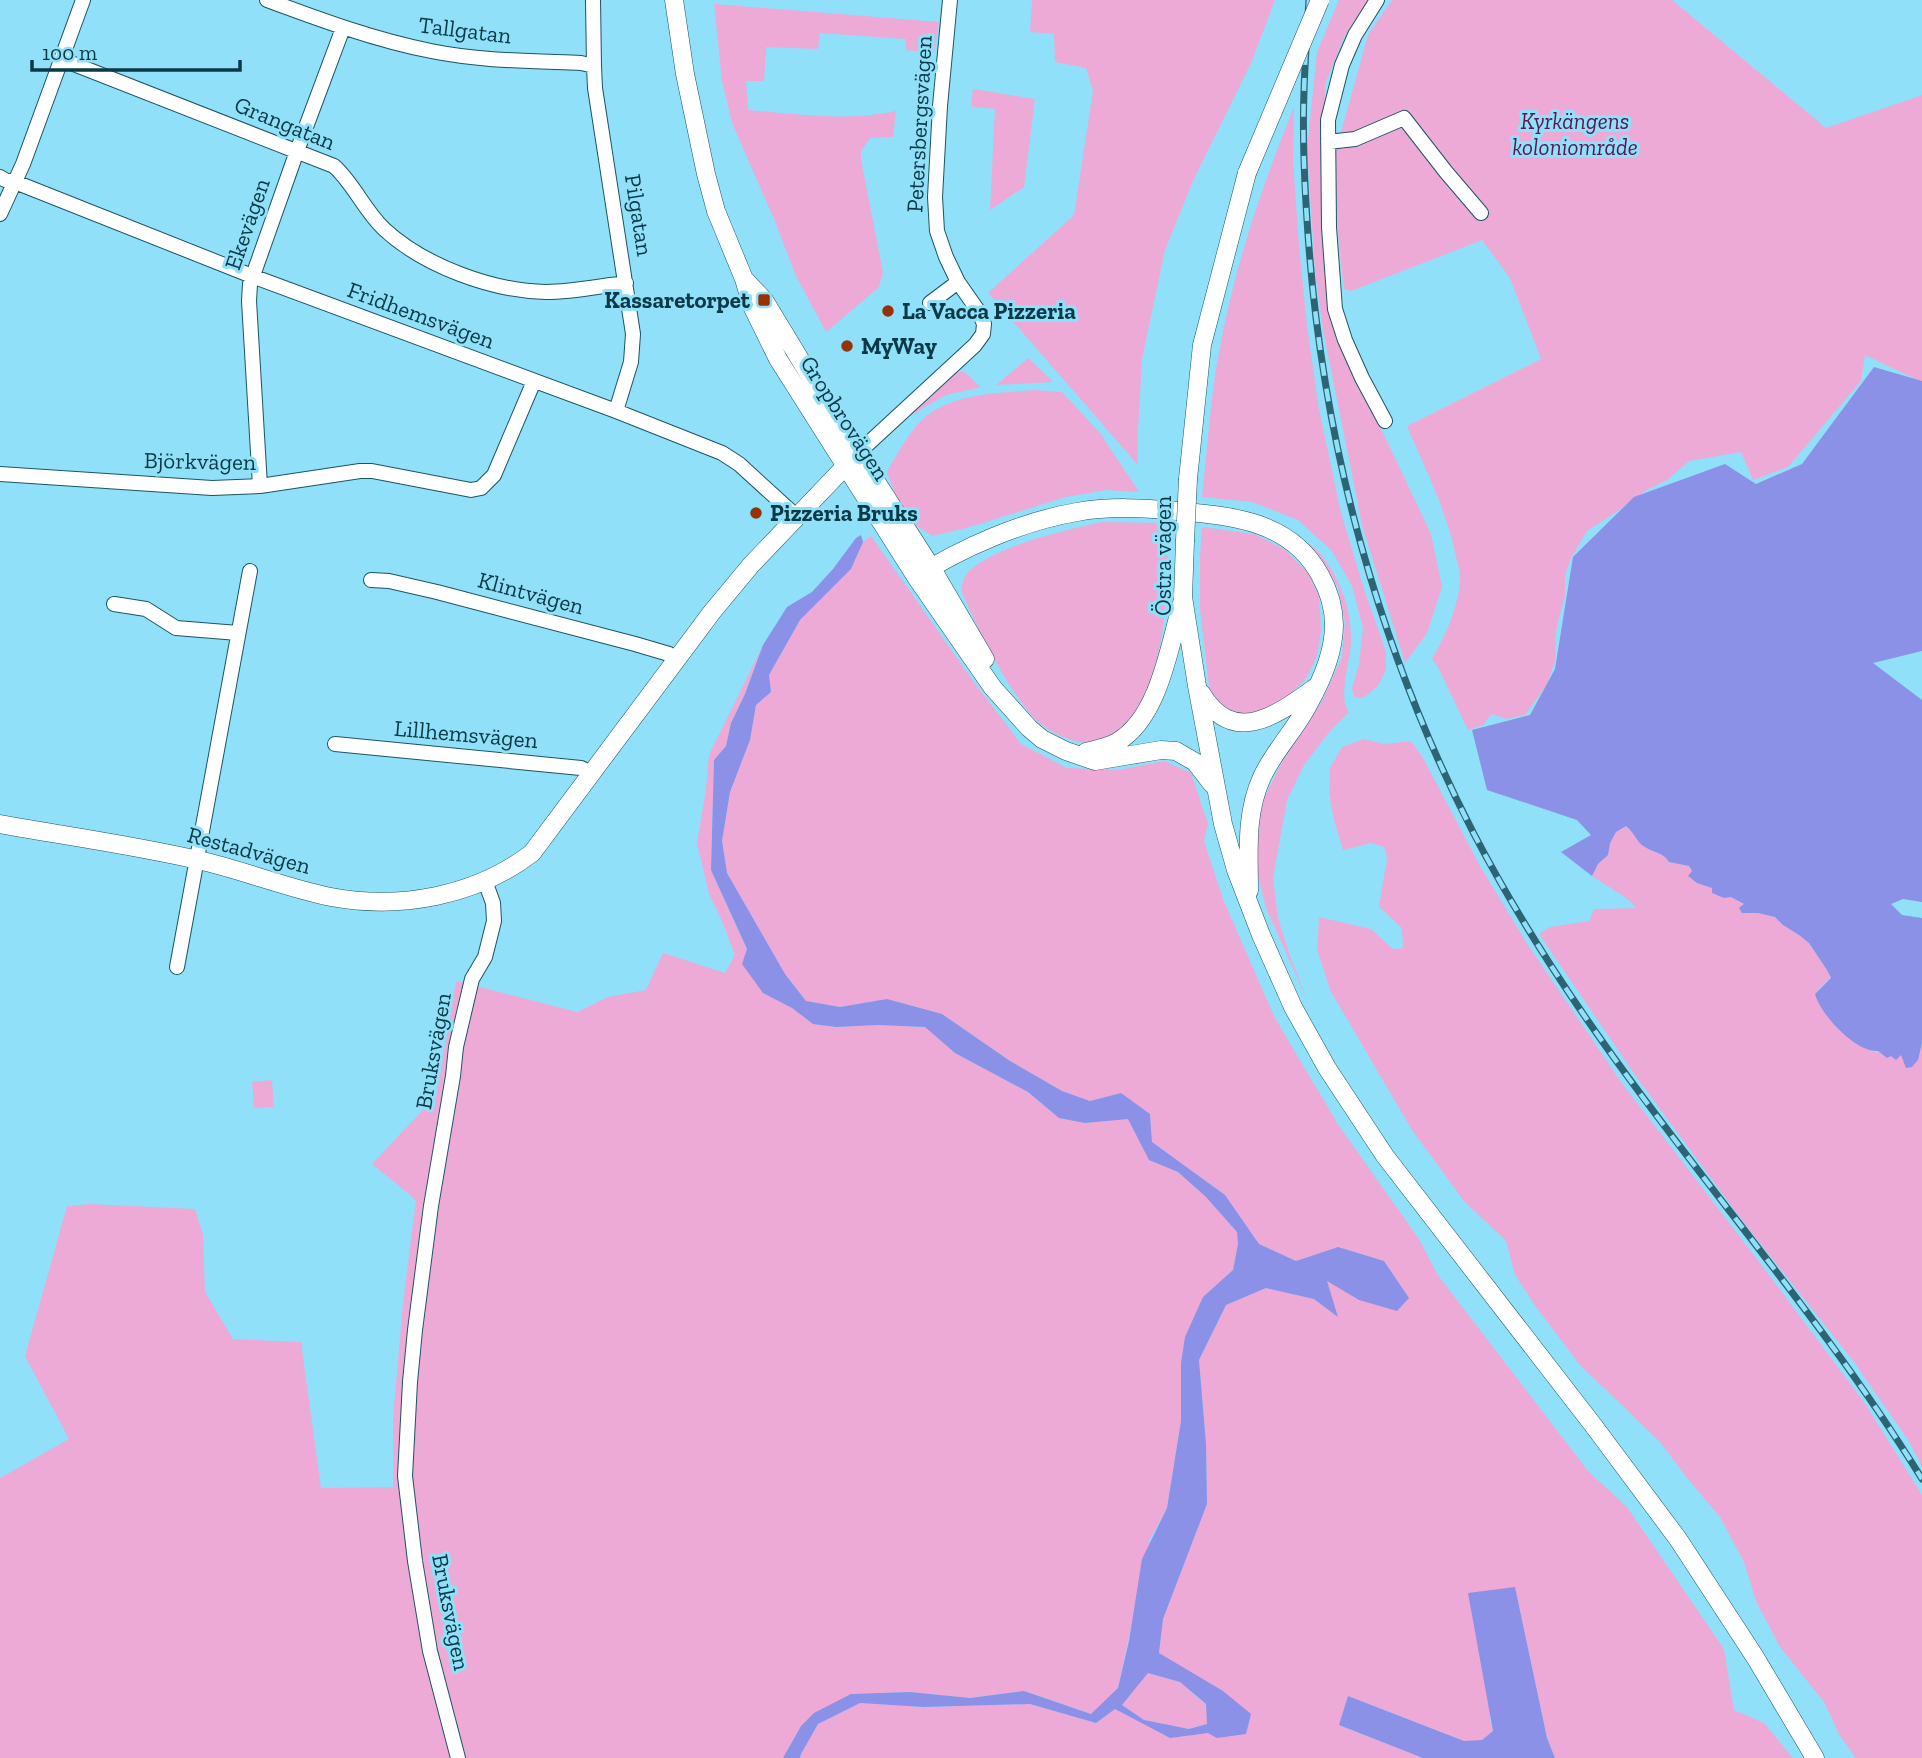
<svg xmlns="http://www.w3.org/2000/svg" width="1922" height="1758" font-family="'Zilla Slab',serif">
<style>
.green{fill:#edaad7}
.water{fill:#8a91e6;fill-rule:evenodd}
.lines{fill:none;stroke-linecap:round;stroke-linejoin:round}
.minor-casing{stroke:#1b5565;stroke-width:16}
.tertiary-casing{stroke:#1b5565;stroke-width:19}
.minor{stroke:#fff;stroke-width:14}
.tertiary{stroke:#fff;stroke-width:18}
.rail-casing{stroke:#2c6474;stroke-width:7}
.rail{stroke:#90e0f9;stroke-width:4.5;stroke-dasharray:13;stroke-linecap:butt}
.tertiary-bridge-casing{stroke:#1b5565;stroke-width:19;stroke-linecap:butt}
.tertiary-bridge{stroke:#fff;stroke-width:18}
.poi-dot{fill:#973205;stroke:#90e0f9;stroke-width:2.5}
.labels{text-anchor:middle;stroke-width:6;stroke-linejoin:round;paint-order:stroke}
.street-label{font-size:23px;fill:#0a3a47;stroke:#90e0f9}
.park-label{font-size:23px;font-style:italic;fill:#5f164e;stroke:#90e0f9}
.poi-label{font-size:23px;font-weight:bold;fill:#0a3a47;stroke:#90e0f9;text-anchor:start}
</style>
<rect width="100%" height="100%" fill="#90e0f9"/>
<!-- green -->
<path class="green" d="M1032 0H1275L1252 61 1193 181 1165 250 1142 359 1138 430V465L988 293 1074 215 1093 91 1086 68 1055 62 1054 34 1030 32Z
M1339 0H1369L1345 35 1325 84 1323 181 1337 336 1431 534 1442 587 1427 633 1405 663 1362 525 1323 330 1315 270 1307 149 1317 52Z
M1392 0H1672L1826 128 1922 95V382L1865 355 1861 381 1788 467 1753 480 1741 452 1689 461 1667 480 1645 491 1622 508 1587 531 1570 560 1565 576V595L1556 631 1555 661 1547 684 1525 715 1507 719 1491 714 1483 725 1468 730 1438 667 1432 659C1446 635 1459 606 1460 578 1460 571 1458 564 1456 557 1447 511 1425 469 1407 426L1541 359 1510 278 1482 240 1351 291 1344 289 1339 247 1334 150 1348 145 1341 132 1368 35Z
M714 4 939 22 934 53 906 50V39L820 33 818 49 766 47 764 81H746L748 110C797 114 848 122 896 111L893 137 870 138 861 151V160L883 272 879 287 826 332 796 276 774 219 732 123 722 81Z
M973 89 1035 99 1024 187 990 210 995 109 973 107 971 105Z
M1294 107 1293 161 1299 245 1307 326 1319 409 1341 513 1365 592 1386 652V669L1378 686 1363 698 1354 697 1352 688 1359 664 1363 628 1352 586 1332 551 1298 520 1252 502 1202 497C1207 451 1210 403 1218 358 1233 271 1261 188 1294 107Z
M1028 358 1053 382 996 385Z
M954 372H964L981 387 946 395 911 415Z
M1035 390 1062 392 1100 433 1139 492 1106 490 1066 497 966 528 932 536 914 524 896 497 887 472C897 454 912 426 929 414 959 393 1000 393 1035 390Z
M1101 522 1169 523C1167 569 1168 629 1153 672 1149 686 1137 715 1127 725 1124 729 1118 731 1114 734 1110 736 1104 741 1100 742 1077 747 1047 732 1032 716 1004 683 978 630 961 590 962 585 963 579 966 575 988 547 1067 530 1101 522Z
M1202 527 1254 534 1284 549 1308 573 1319 596 1321 630 1317 656 1305 680 1286 698 1265 709 1240 716 1223 711 1210 694 1200 609V556Z
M871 536 976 685 1021 744 1067 768 1119 770 1164 761 1191 773 1208 824 1204 841 1223 899 1275 1018 1339 1126 1419 1239 1437 1274 1588 1471 1627 1507 1724 1649 1734 1710 1764 1723 1793 1758H1555L1547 1738 1515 1587 1490 1720 1493 1731 1482 1741H1464L1348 1696 1339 1725 1423 1758H800L801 1754 818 1724 860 1703 924 1707 1030 1704 1096 1723 1115 1709 1170 1737 1208 1733 1223 1691 1159 1654 1163 1619 1207 1504 1206 1444 1199 1360 1226 1305 1266 1288 1314 1299 1337 1316 1326 1280 1359 1300 1409 1298 1384 1261 1338 1247 1296 1261 1259 1244 1225 1195 1152 1142 1150 1114 1121 1093 1090 1101 1062 1091 1010 1061 942 1014 887 999 840 1007 806 1001 785 974 727 873 722 841 730 792 750 740 756 705 771 692 769 675 800 620 851 569 863 542Z
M1309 543C1337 567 1352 605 1351 642 1351 660 1337 697 1349 712L1330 731 1304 765 1287 800 1273 878 1278 918 1290 956 1308 1002 1266 908 1256 869 1257 812 1282 762 1322 701 1342 657 1345 622 1338 587Z
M763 645 745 694 731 723 726 746 714 760 711 870 747 950 763 993 792 1008 813 1024 836 1027 878 1025 925 1027 955 1053 1028 1092 1059 1118 1085 1123 1128 1118 1149 1160 1178 1172 1206 1197 1237 1232 1238 1244 1233 1270 1203 1297 1181 1363V1421L1167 1508 1150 1539 1118 1688 1092 1714 1024 1691 970 1698 910 1692 851 1694 801 1726 783 1758H0V1478L69 1439 25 1356 67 1206 90 1204 195 1209 203 1235 205 1292 233 1339 301 1342 321 1488 393 1487V1419L403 1303 416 1200 372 1164 435 1097 456 981 577 1012 608 997 646 990 663 953 725 973 735 955 722 921 709 894 697 843 706 789 709 755Z
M1364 739 1384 744 1411 741 1423 758 1480 866 1526 942 1621 1082 1763 1267 1866 1405 1922 1495V1758H1856L1840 1736 1824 1702 1780 1647 1756 1601 1744 1562 1720 1517 1687 1478 1660 1442 1580 1365 1536 1307 1515 1275 1506 1241 1464 1201 1412 1130 1330 990 1317 949 1319 917 1371 929 1393 949 1403 948 1402 928 1379 907 1387 858 1384 847 1371 843 1343 850 1334 820 1329 793 1330 768 1342 747Z
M1626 826C1634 832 1637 843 1645 847 1654 853 1663 852 1669 862L1689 866 1697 883 1712 888V893L1724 898 1731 897 1745 905 1742 913H1758L1775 917 1783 925 1799 935 1809 943 1827 970 1831 978 1818 989 1866 1048C1876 1054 1889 1054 1900 1054 1906 1055 1912 1058 1918 1060L1922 1043V1466L1908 1440 1854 1362 1744 1223 1635 1075 1539 934 1550 927 1589 921 1594 909 1637 908 1625 897 1592 876 1598 864 1608 855 1610 843 1616 832Z
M272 1080 274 1107 254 1108 252 1082Z
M1147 1673 1180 1682 1206 1705 1208 1724 1189 1729 1144 1720 1122 1705Z"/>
<!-- water -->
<path class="water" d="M1874 367 1922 381V651L1873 663 1922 700V902L1903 899 1891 904 1902 915 1922 918V1043L1918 1060 1912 1067 1906 1068 1901 1055 1896 1060 1891 1056 1887 1058 1878 1051C1856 1053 1820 1014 1815 994L1831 978 1827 970 1809 943 1799 935 1783 925 1775 917 1758 913H1742L1739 908 1744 904 1731 897 1724 898 1712 893V888L1697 883 1688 876 1692 871 1689 866 1669 862C1663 852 1654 853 1645 847 1637 843 1634 832 1626 826L1616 832 1610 843 1608 855 1598 864 1592 876 1561 852 1591 835 1577 820 1487 790 1472 730 1530 715 1555 669 1573 557 1634 497 1725 464 1756 484 1802 464Z
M861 535 863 542 851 569 800 620 769 675 771 692 756 705 750 740 730 792 722 841 727 873 785 974 806 1001 840 1007 887 999 942 1014 1010 1061 1062 1091 1090 1101 1121 1093 1150 1114 1152 1142 1225 1195 1259 1244 1296 1261 1338 1247 1384 1261 1409 1298 1397 1311 1359 1300 1327 1281 1338 1317 1314 1299 1266 1288 1226 1305 1199 1360 1206 1444 1207 1504 1163 1619 1159 1653 1223 1691 1251 1714 1246 1734 1217 1738 1208 1733 1170 1738 1115 1709 1096 1723 1030 1704 924 1707 860 1703 818 1724 801 1754 800 1758H783L801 1726 814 1713 851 1694 910 1692 970 1698 1024 1691 1091 1714 1118 1688 1129 1641 1142 1559 1167 1508 1181 1421V1363L1185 1337 1203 1297 1233 1270 1238 1244 1237 1232 1206 1197 1178 1172 1149 1160 1128 1119 1085 1123 1059 1118 1028 1092 955 1053 925 1027 878 1025 836 1027 813 1024 792 1008 763 993 742 964 747 949 711 870 714 760 726 746 731 723 745 694 763 645 787 607 812 592 833 569 856 538ZM1148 1673 1180 1682 1206 1704 1207 1724 1189 1729 1144 1720 1122 1705Z
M1515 1587 1547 1738 1555 1758H1423L1339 1725 1348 1696 1464 1741 1482 1740 1493 1731 1468 1593Z"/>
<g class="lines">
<defs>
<path id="minor" d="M267 0C321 20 375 40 431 51 480 61 531 61 581 63L594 66 595 88 633 334 631 362 616 411
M593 0 594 66
M1377 0 1355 35 1342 65 1328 120 1329 227 1335 309 1345 340 1362 378 1385 421
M61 59 334 166C354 184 364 210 384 229 424 266 492 291 546 292 573 292 600 286 626 283
M1328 142 1355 139 1404 118 1446 172 1481 213
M0 177 5 180 15 182 252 276 616 411 722 453 739 464 796 516
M0 214 23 164 83 0
M930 303 958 282
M858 453 975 345 983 334 984 324 979 312 958 282 946 257 937 231 935 197 940 106 950 0
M0 474 212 488 260 486 360 471H372L471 490 481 488 494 475 534 381
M260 486 249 301 250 284 297 151 343 28
M371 580 389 581 437 592 635 644 669 654 678 659
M114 604 146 609 176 628 238 633
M335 744 581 768 591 773
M177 967 250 571
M458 1758 430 1651 415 1561 405 1476 410 1382 415 1330 431 1206 453 1076 456 1047 472 979 485 957 494 921 493 903 485 881"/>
<path id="tertiary" d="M674 0 685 74 706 174 716 211 744 279 752 306 778 359 916 577 993 688 1029 728 1042 739 1066 751 1095 761 1161 750 1176 751 1195 762 1212 784
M746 281 764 300 841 427 931 567 985 659
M1188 479 1202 345 1247 173
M1185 541 1183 597 1197 686 1223 824 1236 870 1261 935 1293 1007 1327 1068 1385 1156 1593 1425 1678 1539 1755 1657 1815 1758
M916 577C961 548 1023 521 1077 512 1110 506 1144 508 1177 511 1232 516 1291 521 1320 575 1329 591 1334 607 1334 625 1334 653 1321 682 1308 705 1295 730 1274 751 1262 777 1245 814 1249 852 1249 891
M1201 693C1234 748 1278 714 1316 687
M1086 752C1097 749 1108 747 1117 742 1159 718 1169 647 1182 603
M0 824C66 836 133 845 198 860 243 870 286 888 331 897 400 910 476 896 532 853L712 612 751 565 858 453"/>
</defs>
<!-- minor casing -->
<use href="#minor" class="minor-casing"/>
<!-- tertiary casing -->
<use href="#tertiary" class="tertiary-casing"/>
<!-- minor -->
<use href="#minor" class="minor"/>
<!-- tertiary -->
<use href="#tertiary" class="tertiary"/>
<defs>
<path id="rail" d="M1309 0C1307 30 1305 61 1304 91 1302 143 1305 196 1309 248 1325 452 1380 652 1474 834 1510 903 1551 968 1595 1031 1701 1183 1825 1321 1922 1479"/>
</defs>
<!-- rail casing -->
<use href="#rail" class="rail-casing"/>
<!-- rail -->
<use href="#rail" class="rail"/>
<defs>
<path id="tertiary-bridge" d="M1247 173 1320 0
M1185 541 1188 479"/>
</defs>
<!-- tertiary-bridge casing -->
<use href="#tertiary-bridge" class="tertiary-bridge-casing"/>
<!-- tertiary-bridge -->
<use href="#tertiary-bridge" class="tertiary-bridge"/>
</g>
<!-- markers -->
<g class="poi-dot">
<rect x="757" y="293" width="14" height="14" rx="3.5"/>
<circle cx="888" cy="311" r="7"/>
<circle cx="847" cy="346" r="7"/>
<circle cx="756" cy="513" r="7"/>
</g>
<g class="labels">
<!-- street labels -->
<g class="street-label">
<text transform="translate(465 30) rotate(7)" y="8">Tallgatan</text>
<text transform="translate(285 123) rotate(22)" y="8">Grangatan</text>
<text transform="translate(919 124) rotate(-87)" y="8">Petersbergsvägen</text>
<text transform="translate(639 215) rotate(81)" y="8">Pilgatan</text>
<text transform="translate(247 224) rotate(-71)" y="8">Ekevägen</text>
<text transform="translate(421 315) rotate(20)" y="8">Fridhemsvägen</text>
<text transform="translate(845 418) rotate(57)" y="8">Gropbrovägen</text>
<text transform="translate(200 461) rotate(1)" y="8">Björkvägen</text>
<text transform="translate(1163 556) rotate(-90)" y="8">Östra vägen</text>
<text transform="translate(531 593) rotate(15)" y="8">Klintvägen</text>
<text transform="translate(466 734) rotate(5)" y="8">Lillhemsvägen</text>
<text transform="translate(249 850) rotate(15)" y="8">Restadvägen</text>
<text transform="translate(433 1051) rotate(-80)" y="8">Bruksvägen</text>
<text transform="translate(451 1612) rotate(79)" y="8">Bruksvägen</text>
</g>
<!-- park labels -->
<g class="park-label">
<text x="1575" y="129">Kyrkängens<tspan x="1575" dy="26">koloniområde</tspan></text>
</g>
<!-- poi labels -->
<g class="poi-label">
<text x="750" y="308" text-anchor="end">Kassaretorpet</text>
<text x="902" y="319">La Vacca Pizzeria</text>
<text x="861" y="354">MyWay</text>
<text x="770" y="521">Pizzeria Bruks</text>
</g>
</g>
<!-- scale -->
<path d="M32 60v10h208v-10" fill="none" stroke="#0a3a47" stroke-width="3.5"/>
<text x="42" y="60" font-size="21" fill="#0a3a47" stroke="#90e0f9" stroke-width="5" paint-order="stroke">100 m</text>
</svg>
